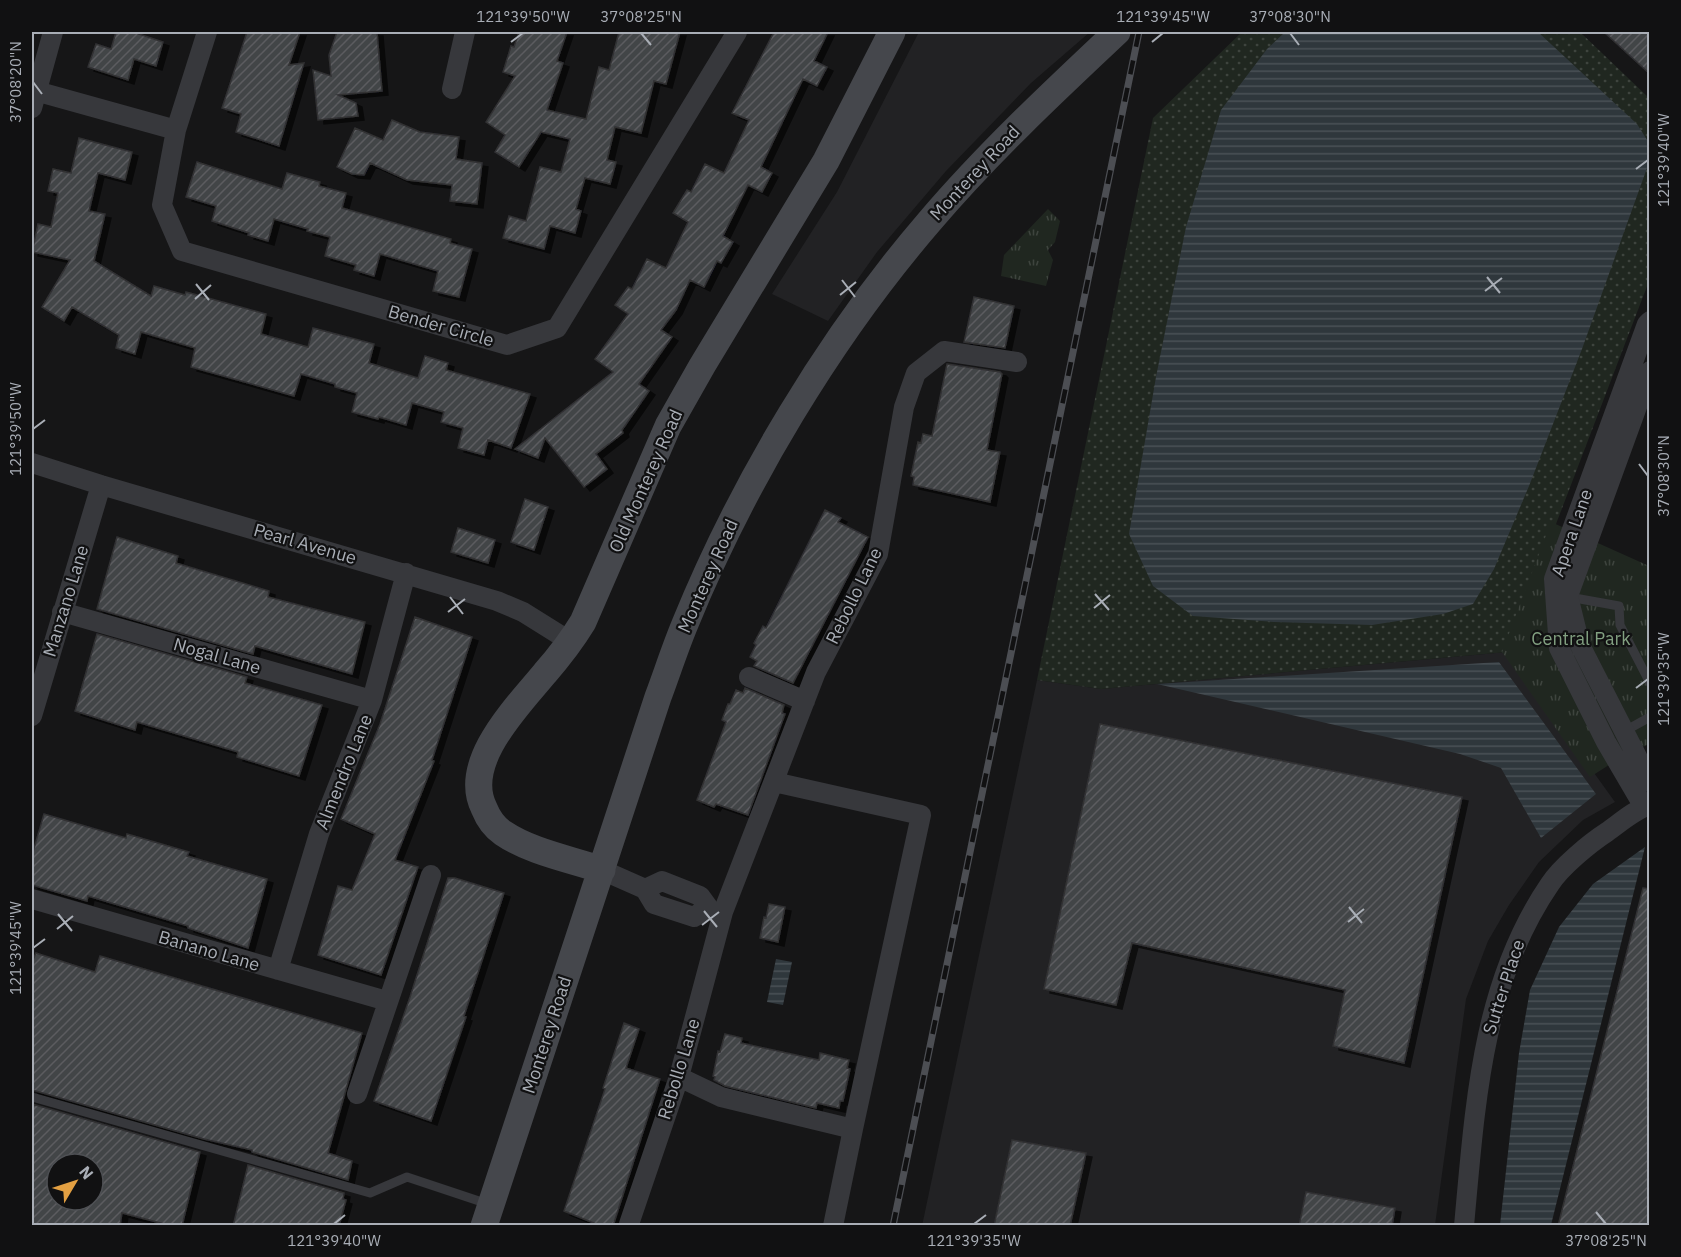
<svg xmlns="http://www.w3.org/2000/svg" width="1681" height="1257" font-family="'IBM Plex Sans',sans-serif">
<style>
.built{fill:#222224}
.grass{fill:url(#grass-dots)}
.park{fill:url(#park-tufts)}
.water{fill:url(#water-rules)}
.building{fill:url(#building-hatch);stroke:#303033;stroke-width:1.5;fill-rule:evenodd;filter:url(#shadow)}
.lines{fill:none;stroke-linecap:round;stroke-linejoin:round}
.lane{stroke:#37383c;stroke-width:9}
.street{stroke:#37383c;stroke-width:20}
.secondary{stroke:#45474c;stroke-width:27}
.rail-casing{stroke:#4c4e53;stroke-width:7}
.rail{stroke:#111112;stroke-width:4.5;stroke-dasharray:14;stroke-linecap:butt}
.ticks{fill:none;stroke:#a9aeb6;stroke-width:2}
.labels{text-anchor:middle;stroke-width:4.5;stroke-linejoin:round;paint-order:stroke}
.street-label{font-size:18px;fill:#a9aeb6;stroke:#111112}
.park-label{font-size:18px;fill:#82a081;stroke:#111112}
.neatline{fill:none;stroke:#a9aeb6;stroke-width:2}
.ticks-label{font-size:15px;text-anchor:middle;fill:#a9aeb6}
</style>
<defs>
<pattern id="grass-dots" width="8" height="8" patternUnits="userSpaceOnUse" patternTransform="scale(1.5)"><rect width="8" height="8" fill="#202720"/><path d="M2 2h.1M6 6h.1" fill="none" stroke="#3e443e" stroke-width="1.8" stroke-linecap="round"/></pattern>
<pattern id="park-tufts" width="24" height="20" patternUnits="userSpaceOnUse" patternTransform="scale(1.5)"><rect width="24" height="20" fill="#202720"/><path d="M3 7l-1-3M5 7V3M7 7l1-3M15 17l-1-3M17 17v-4M19 17l1-3" fill="none" stroke="#3e443e"/></pattern>
<pattern id="water-rules" width="6" height="5" patternUnits="userSpaceOnUse" patternTransform="scale(1.5)"><rect width="6" height="5" fill="#2f373c"/><path d="M0 2.5h6" fill="none" stroke="#4a5156"/></pattern>
<pattern id="building-hatch" width="6" height="6" patternUnits="userSpaceOnUse" patternTransform="scale(1.5)"><rect width="6" height="6" fill="#434447"/><path d="M-1 1l2-2M0 6l6-6M5 7l2-2" fill="none" stroke="#5b5c5f"/></pattern>
<filter id="shadow"><feDropShadow dx="6" dy="4" stdDeviation="0" flood-color="#0009"/></filter>
</defs>
<rect width="100%" height="100%" fill="#161617"/>
<!-- built -->
<path class="built" d="M919 32H1090L1031 83 946 171 877 252 828 321 772 294 837 192Z
M1507 652 1615 802 1583 820 1539 862 1509 905 1488 941 1466 999 1435 1225 922 1226 1037 680 1101 689Z"/>
<!-- grass -->
<path class="grass" d="M1242 32H1580L1649 98V281L1507 652 1101 689 1037 680 1153 118Z"/>
<!-- park -->
<path class="park" d="M1048 209 1060 221 1055 242 1048 250 1053 260 1046 286 1001 276 1004 255Z
M1551 522 1649 566V744L1620 758 1590 777 1502 652Z"/>
<!-- water -->
<path class="water" d="M1285 32H1538L1637 124 1649 143 1647 168 1582 349 1529 486 1494 569 1473 604 1443 614 1372 625 1274 622 1193 616 1153 586 1129 534 1156 377 1186 227 1221 110 1267 49Z
M1499 662 1596 794 1541 838 1501 768 1460 754 1157 684Z
M1645 847 1551 1225H1500L1519 1053 1530 990 1559 927 1593 884Z
M776 959 792 962 783 1005 767 1002Z"/>
<!-- building -->
<path class="building" d="M116 32H133L163 42 156 66 134 59 128 80 88 67 96 44 111 49Z
M247 32H300L289 65 304 63 279 146 236 132 241 114 222 108Z
M337 32H377L382 91 338 95 356 103 358 116 318 120 313 70 331 76 329 55Z
M519 32H567L557 61 563 63 547 110 586 119 599 67 609 70 619 32H680L666 84 654 81 641 133 615 127 607 160 616 162 610 184 585 178 576 209 581 211 575 233 550 226 544 249 503 238 509 216 526 221 540 167 561 172 570 139 541 132 519 167 495 152 505 135 486 122 515 76 503 72 511 46 514 47Z
M774 32H828L814 61 827 67 817 86 803 79 761 167 772 173 762 192 748 185 723 236 733 242 721 263 717 261 704 287 690 280 676 310 661 330 672 337 639 384 649 391 622 430 623 433 596 454 607 469 584 487 545 438 538 458 515 449 613 372 595 359 628 314 615 305 628 287 632 289 647 259 666 268 688 222 673 213 687 190 691 192 705 164 724 173 749 120 732 113Z
M1604 32H1650V74Z
M392 120 420 132 459 137 456 159 482 163 477 204 450 201 452 185 407 180 370 163 364 175 352 174 337 167 355 128 383 140Z
M79 138 132 152 125 180 98 173 89 211 105 214 94 261 151 296 154 286 185 295 186 292 266 314 261 334 308 347 313 328 374 344 369 363 418 378 425 356 448 363 446 370 530 394 511 448 488 440 484 455 458 448 463 428 441 422 444 412 412 403 406 425 379 417 378 419 352 412 357 393 335 387V384L301 374 294 396 191 367 195 348 141 332 135 354 116 348 119 335 72 307 64 321 42 307 70 260 32 252 38 224 51 227 58 193 48 191 53 169 71 173Z
M197 162 282 189 287 173 320 182 319 186 346 193 342 208 451 239 450 243 472 249 459 297 433 291 438 271 380 254 374 276 354 270 356 265 325 256 330 237 307 231 308 229 274 219 268 241 248 235 249 233 212 221 216 206 186 197Z
M974 297 1014 306 1005 348 964 342Z
M947 364 1000 372 1002 374 987 450 1000 452 990 502 913 485 914 477 911 476 918 442 921 443 923 434 932 436Z
M525 499 548 507 534 550 511 542Z
M825 510 841 518 838 522 868 537 793 683 754 666 757 661 750 657 756 645 754 643 763 626 766 628Z
M458 528 495 540 488 563 451 552Z
M117 537 178 556 176 563 269 591 268 597 365 622 352 674 255 646 253 654 97 609Z
M415 617 472 637 432 760 434 761 395 860 418 867 381 975 318 955 338 886 352 890 375 834 341 819 380 724Z
M97 634 247 677 245 683 322 705 299 776 237 757 238 752 137 722 135 730 75 711Z
M745 688 784 705 782 713 785 714 748 815 716 804 714 807 697 800 726 722 722 720 728 704H730L736 690 743 693Z
M1100 724 1462 797 1404 1063 1333 1046 1345 990 1132 943 1116 1005 1044 989Z
M44 814 126 838 127 834 189 852 187 856 267 879 248 948 188 928V926L88 896 87 901 32 885V855Z
M448 878H455L504 893 464 1016 466 1017 431 1121 374 1101 410 997Z
M1643 888 1650 889V1226H1558Z
M769 904 785 907 778 942 760 938 764 917 766 918Z
M36 953 95 972 100 956 362 1033 328 1153 352 1161 348 1180 252 1152V1150L204 1139 32 1090V962Z
M624 1023 639 1029 626 1068 660 1079 613 1226H601L564 1211 605 1089 603 1088Z
M725 1034 742 1038 741 1043 819 1060 820 1053 849 1060 847 1068 850 1069 843 1101H840L839 1108 817 1103 816 1108 725 1086 714 1080 715 1077 713 1076 718 1051 720 1052Z
M32 1104 200 1152 182 1226H172L122 1213 120 1226H32ZM57 1164H93V1200H57Z
M1012 1140 1086 1153 1070 1226H994Z
M248 1165 344 1193 343 1199 346 1200 339 1226H233Z
M1306 1192 1395 1208 1392 1226H1299Z"/>
<g class="lines">
<!-- lane -->
<path class="lane" d="M1569 597 1619 606 1620 625 1650 683
M1623 732 1650 717
M32 1097 370 1193 407 1177 488 1204"/>
<!-- street -->
<path class="street" d="M207 32 176 130 162 205 182 251 507 345 557 328 737 32
M452 89 465 32
M32 90 176 130
M32 108 53 32
M1650 371 1568 596 1580 645 1650 782
M32 463 101 485 497 601 523 612 571 642
M62 612 372 700
M749 677 805 701
M32 716 101 485
M774 782 921 815 853 1129
M1644 807 1606 742 1559 648 1554 579 1647 324 1650 321
M602 870 645 889 654 904 694 917 708 907 700 896 662 881 645 889
M32 899 387 1001
M278 970 319 834 372 700 406 573
M679 1077 721 1097 853 1129 833 1226
M357 1094 431 875
M629 1224 679 1077 723 912 816 672 878 554 904 407 916 373 944 351 1017 362
M1464 1226C1475 1108 1481 984 1550 884 1561 867 1590 843 1607 832 1620 823 1634 810 1650 805"/>
<!-- secondary -->
<path class="secondary" d="M602 870C570 859 531 852 503 833 494 827 488 818 484 808 461 762 518 706 545 673 559 657 572 640 583 622L668 426 702 366 826 161 892 32
M484 1226 658 697C667 673 675 648 685 624 742 484 830 337 929 222 987 154 1052 93 1117 32"/>
<defs>
<path id="rail" d="M893 1226 1139 32"/>
</defs>
<!-- rail casing -->
<use href="#rail" class="rail-casing"/>
<!-- rail -->
<use href="#rail" class="rail"/>
</g>
<!-- ticks -->
<path class="ticks" d="M641 33 651 45M1290 33 1299 45M511 42 523 33M1152 42 1163 33M33 82 42 94M1636 169 1648 160M1487 277 1500 293M842 280 855 297M196 284 209 300M1485 291 1502 278M840 295 856 282M195 299 211 285M33 429 45 420M1639 464 1648 476M1095 594 1109 610M450 597 463 614M1094 608 1110 595M448 612 465 599M1636 688 1648 679M1349 907 1362 923M704 911 717 927M58 914 72 931M1348 922 1364 909M702 925 719 912M57 929 73 916M33 948 45 939M1596 1212 1606 1224M334 1224 345 1215M974 1224 986 1215"/>
<g class="labels">
<!-- street labels -->
<g class="street-label">
<text transform="translate(975 173) rotate(-47)" y="6">Monterey Road</text>
<text transform="translate(441 326) rotate(16)" y="6">Bender Circle</text>
<text transform="translate(646 481) rotate(-66)" y="6">Old Monterey Road</text>
<text transform="translate(1572 533) rotate(-71)" y="6">Apera Lane</text>
<text transform="translate(305 544) rotate(16)" y="6">Pearl Avenue</text>
<text transform="translate(708 576) rotate(-66)" y="6">Monterey Road</text>
<text transform="translate(854 596) rotate(-64)" y="6">Rebollo Lane</text>
<text transform="translate(66 601) rotate(-73)" y="6">Manzano Lane</text>
<text transform="translate(217 656) rotate(16)" y="6">Nogal Lane</text>
<text transform="translate(344 772) rotate(-68)" y="6">Almendro Lane</text>
<text transform="translate(209 951) rotate(16)" y="6">Banano Lane</text>
<text transform="translate(1504 987) rotate(-72)" y="6">Sutter Place</text>
<text transform="translate(547 1035) rotate(-72)" y="6">Monterey Road</text>
<text transform="translate(679 1069) rotate(-73)" y="6">Rebollo Lane</text>
</g>
<!-- park labels -->
<g class="park-label">
<text x="1581" y="645">Central Park</text>
</g>
</g>
<!-- border -->
<rect width="1681" height="1257" fill="none" stroke="#111112" stroke-width="66"/>
<!-- north arrow -->
<g transform="translate(75 1182) rotate(51)"><circle r="28" fill="#111112" stroke="#4e5054" stroke-width="1.5"/>
<path d="M0-4.5L10 22L0 15L-10 22Z" fill="#e3a042"/>
<text y="-9" font-size="16" font-weight="bold" text-anchor="middle" fill="#a9aeb6">N</text>
</g>
<rect x="33" y="33" width="1615" height="1191" class="neatline"/>
<g class="ticks-label">
<text x="523" y="22">121°39'50"W</text>
<text x="641" y="22">37°08'25"N</text>
<text x="1163" y="22">121°39'45"W</text>
<text x="1290" y="22">37°08'30"N</text>
<text transform="translate(16 82) rotate(-90)" y="5">37°08'20"N</text>
<text transform="translate(1664 160) rotate(-90)" y="5">121°39'40"W</text>
<text transform="translate(16 429) rotate(-90)" y="5">121°39'50"W</text>
<text transform="translate(1664 476) rotate(-90)" y="5">37°08'30"N</text>
<text transform="translate(1664 679) rotate(-90)" y="5">121°39'35"W</text>
<text transform="translate(16 948) rotate(-90)" y="5">121°39'45"W</text>
<text x="334" y="1246">121°39'40"W</text>
<text x="974" y="1246">121°39'35"W</text>
<text x="1606" y="1246">37°08'25"N</text>
</g>
</svg>
